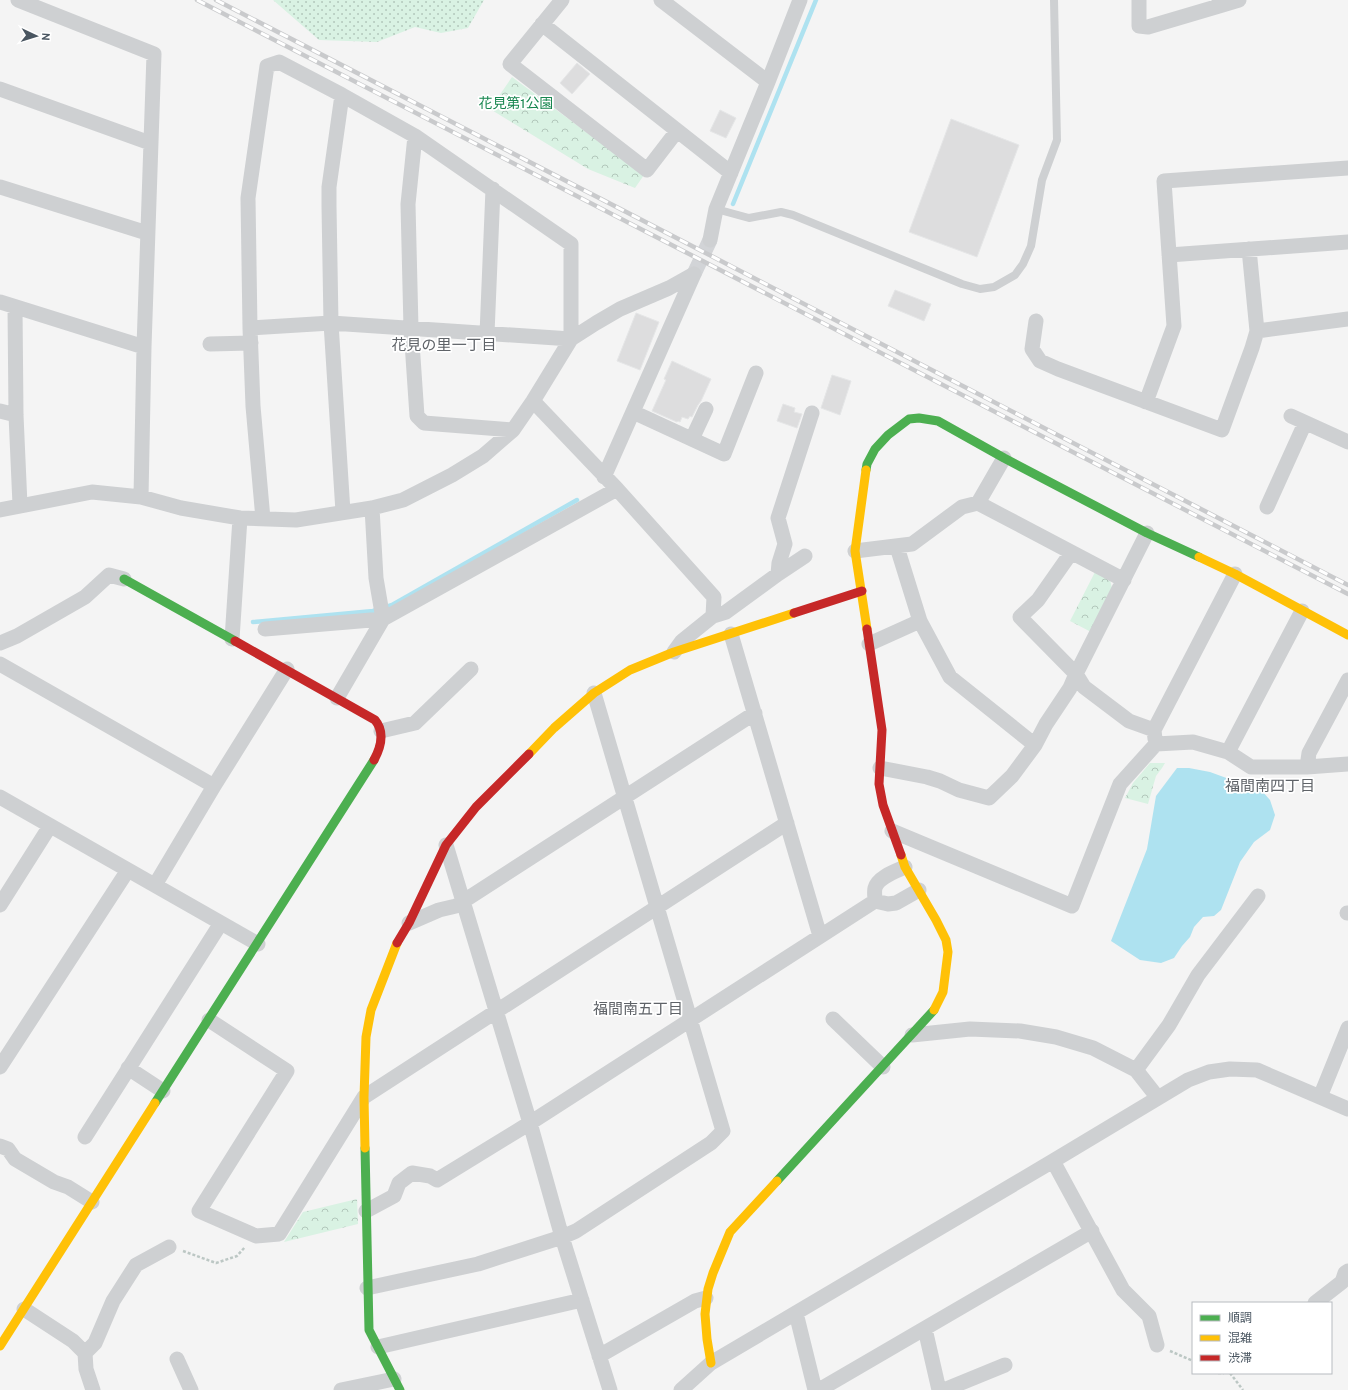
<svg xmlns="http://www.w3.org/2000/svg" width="1348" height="1390" font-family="Overpass,'Noto Sans JP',sans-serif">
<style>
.grass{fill:url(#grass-dots)}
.forest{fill:url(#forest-crowns)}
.water{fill:#aee2f0}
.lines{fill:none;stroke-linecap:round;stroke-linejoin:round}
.stream{stroke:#aee2f0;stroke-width:4.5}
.building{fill:#ddddde;stroke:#e5e6e7}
.street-tunnel{stroke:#d2d4d7;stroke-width:15;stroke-dasharray:15 8;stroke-linecap:butt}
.path{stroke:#bcc7c4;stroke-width:2.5;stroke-dasharray:3 2;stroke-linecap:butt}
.lane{stroke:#ced0d2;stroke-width:8}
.street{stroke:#ced0d2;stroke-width:15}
.fast{stroke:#4caf50;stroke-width:9}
.slow{stroke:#ffc107;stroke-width:9}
.jam{stroke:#c62828;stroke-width:9}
.rail-casing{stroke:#c9cacc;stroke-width:4.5}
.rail{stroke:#fff;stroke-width:3;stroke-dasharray:9;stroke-linecap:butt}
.labels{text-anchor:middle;stroke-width:3.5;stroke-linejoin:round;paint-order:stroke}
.park-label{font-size:14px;fill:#17864f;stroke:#fff}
.neighbourhood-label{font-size:15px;fill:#5f6368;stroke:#fff}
</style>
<defs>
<pattern id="grass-dots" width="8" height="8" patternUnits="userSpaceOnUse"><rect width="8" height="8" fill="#d9f2e3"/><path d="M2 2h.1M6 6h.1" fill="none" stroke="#b2c7bb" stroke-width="1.8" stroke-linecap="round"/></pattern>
<pattern id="forest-crowns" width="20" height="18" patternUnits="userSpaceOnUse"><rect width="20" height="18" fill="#d9f2e3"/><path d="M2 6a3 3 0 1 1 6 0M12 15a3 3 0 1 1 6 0" fill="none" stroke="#b2c7bb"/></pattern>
</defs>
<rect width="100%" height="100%" fill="#f4f4f4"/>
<!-- grass -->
<path class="grass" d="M273 0H484L468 28 441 33 415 27 377 42 319 40Z"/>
<!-- forest -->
<path class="forest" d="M512 77 644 175 635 188 588 169 490 109Z
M1095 572 1110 580 1112 588 1091 632 1070 621Z
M1150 763H1165L1162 768 1156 776 1148 804 1125 798 1133 783Z
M357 1199 358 1224 284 1242 303 1212Z"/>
<!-- water -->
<path class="water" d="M1177 768H1189L1210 772 1262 791 1270 800 1275 815 1270 830 1254 842 1240 862 1221 910 1214 916 1203 917 1194 927 1190 937 1182 946 1174 958 1161 963 1140 960 1111 941 1147 849 1156 796Z"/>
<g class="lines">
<!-- stream -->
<path class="stream" d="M733 204 816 0
M253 622 373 611 392 605 577 500"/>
</g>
<!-- building -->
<path class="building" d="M577 63 590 74 572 94 560 83Z
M720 110 736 118 726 138 710 131Z
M951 119 1019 145 977 257 909 232Z
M895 290 931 304 924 321 888 306Z
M636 313 659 322 640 370 617 361Z
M672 361 711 379 701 401 698 405 692 417 690 416 688 419 682 417 680 422 678 421 677 422 652 411 666 380 664 379Z
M832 375 851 381 840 415 821 408Z
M783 404 795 408 794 412 802 414 797 428 777 421Z"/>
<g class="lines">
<!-- street-tunnel -->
<path class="street-tunnel" d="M694 274 710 240"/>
<!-- path -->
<path class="path" d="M183 1251 216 1263 237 1256 245 1247
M1170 1351 1193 1361
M1218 1373H1224
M1230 1373 1243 1390"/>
<!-- lane -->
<path class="lane" d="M716 209 749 218 781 212 793 215 962 284 980 289 994 287 1015 275 1023 264 1031 246 1042 180 1057 140 1054 0"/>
<!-- street -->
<path class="street" d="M18 0 154 54 144 347 141 497
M562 0 510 64 647 170 677 131
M661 0 768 82
M1139 0V26L1148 27 1219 6V0
M1219 6 1239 0
M542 24 731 173
M0 89 150 143
M342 95 329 187V206L331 323 343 512
M415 136 408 204 411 328 417 416 424 423 513 430
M0 187 147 233
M710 240 716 209 768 82 800 0
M1169 255 1348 242
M0 302 144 347
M15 307 16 415 20 505
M1036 321 1032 349 1040 361 1058 369 1222 430 1252 348 1257 331 1249 249
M250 328 331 323 571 339
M1257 331 1348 319
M487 334 493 189
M210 344 251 343
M533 401 617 489 714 597 713 616 682 641 674 652
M1146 402 1174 326 1164 181 1348 168
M0 411 16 415
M633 412 724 454 756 373
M1291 416 1348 442
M692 439 706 409
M1004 458 978 503 1124 580
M604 477 694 274
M1267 507 1305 423
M0 510 92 492 141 497 181 508 240 518 296 520 372 508 403 500 452 475 483 456 513 430 533 401 571 339 596 323 620 309 669 288 694 274
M263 519 253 406 250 328 248 198 267 66 279 62 342 95 415 136 571 244V339
M855 551 912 544 962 507 978 503
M1071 553 1038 600 1020 617 1076 674 1084 687 1129 721 1154 730
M778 574 805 556
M713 616 726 612 778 574 779 563 785 544 778 518 812 413
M920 621 950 677 1035 745
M265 629 383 619 617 489
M731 634 820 936
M232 639 240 518
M0 643 17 636 85 597 109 575 124 579
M869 644 920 621 897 547
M0 664 214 786
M337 698 383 619 376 578 372 508
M381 731 415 723 471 669
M1155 739 1154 730 1235 574
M1228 752 1302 611
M1307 767 1309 753 1348 680
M880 768 927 777 940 781 959 790 989 798 1012 776 1035 745 1046 724 1070 688 1076 674 1147 533
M0 797 258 944
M892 831 1072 906 1120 784 1156 744 1193 742 1228 752 1251 767H1307L1348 764
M446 845 530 1123 562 1237 610 1390
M155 885 214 786 287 669
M875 901C875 897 874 892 875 888 878 877 896 871 905 867
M0 905 50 826
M1347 913H1348
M409 923 439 910 456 906 755 713
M833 1019 883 1067
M209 1020 287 1071 199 1211 256 1236 279 1234 364 1097 787 823
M912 1035 970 1029 1020 1031 1056 1037 1093 1048 1136 1070 1158 1098
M0 1067 128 870
M128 1068 163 1091
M1136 1070 1169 1025 1198 975 1258 896
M1320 1097 1348 1028
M85 1137 221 923
M0 1146 8 1149 15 1159 54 1182 68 1187 92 1202
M1053 1161 1123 1290 1149 1316 1157 1345
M366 1211 394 1196 399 1183 412 1173 430 1176 437 1180 530 1123 875 901 888 904 896 903 919 890
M367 1288 478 1264 562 1237 576 1231 711 1143 723 1131 594 693
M1315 1303 1342 1282 1345 1273 1348 1271
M24 1309 73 1341 85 1353 86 1369 93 1390
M796 1313 815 1390
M925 1329 939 1390
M378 1347 582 1300
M85 1353 95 1343 113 1301 136 1265 169 1247
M599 1356 695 1301 706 1298
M177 1359 191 1390
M341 1390 394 1379
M681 1390 711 1363 1053 1161 1188 1080 1209 1072 1230 1069 1257 1070 1348 1109
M819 1390 1092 1231
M944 1390 1005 1365"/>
<!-- fast -->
<path class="fast" d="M866 470 867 464 875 449 888 435 909 419 919 418 938 421 1004 458 1147 533 1199 557
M124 579 235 641
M155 1103 374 760
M365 1148 369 1330 400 1390
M777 1181 934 1010"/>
<!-- slow -->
<path class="slow" d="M866 470 855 551 867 629
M1199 557 1235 574 1348 635
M529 754 554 728 594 693 630 670 674 652 794 613
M901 855 905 867 936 920 946 940 948 952 943 992 934 1010
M365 1148 364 1097 366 1037 371 1010 397 943
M0 1346 155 1103
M711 1363 707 1339 705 1314 708 1289 713 1273 730 1232 777 1181"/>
<!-- jam -->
<path class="jam" d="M794 613 862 591
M867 629 882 730 879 784 883 805 901 855
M235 641 375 720C385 732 381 747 374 760
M397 943 409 923 446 845 476 807 529 754"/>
<defs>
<path id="rail" d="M197 0 1348 594
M216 0 1348 585"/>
</defs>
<!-- rail casing -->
<use href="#rail" class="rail-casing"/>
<!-- rail -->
<use href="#rail" class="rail"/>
</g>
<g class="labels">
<!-- park labels -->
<g class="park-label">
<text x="516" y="108">花見第1公園</text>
</g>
<!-- neighbourhood labels -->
<g class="neighbourhood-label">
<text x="444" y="350">花見の里一丁目</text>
<text x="1270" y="791">福間南四丁目</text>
<text x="638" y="1014">福間南五丁目</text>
</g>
</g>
<!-- legend -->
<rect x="1192" y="1302" width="140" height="72" fill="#ffffff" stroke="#b7bbc0"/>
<rect x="1200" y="1315" width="20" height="6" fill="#4caf50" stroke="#b7bbc0"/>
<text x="1228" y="1322" font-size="12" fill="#4a5661">順調</text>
<rect x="1200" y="1335" width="20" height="6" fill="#ffc107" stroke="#b7bbc0"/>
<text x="1228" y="1342" font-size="12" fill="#4a5661">混雑</text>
<rect x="1200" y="1355" width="20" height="6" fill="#c62828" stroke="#b7bbc0"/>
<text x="1228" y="1362" font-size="12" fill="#4a5661">渋滞</text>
<!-- north arrow -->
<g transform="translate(36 36) rotate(94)" stroke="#ffffff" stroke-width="3" paint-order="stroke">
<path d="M0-3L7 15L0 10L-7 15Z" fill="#4a5661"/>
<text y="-6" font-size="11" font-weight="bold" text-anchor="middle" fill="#4a5661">N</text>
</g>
</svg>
